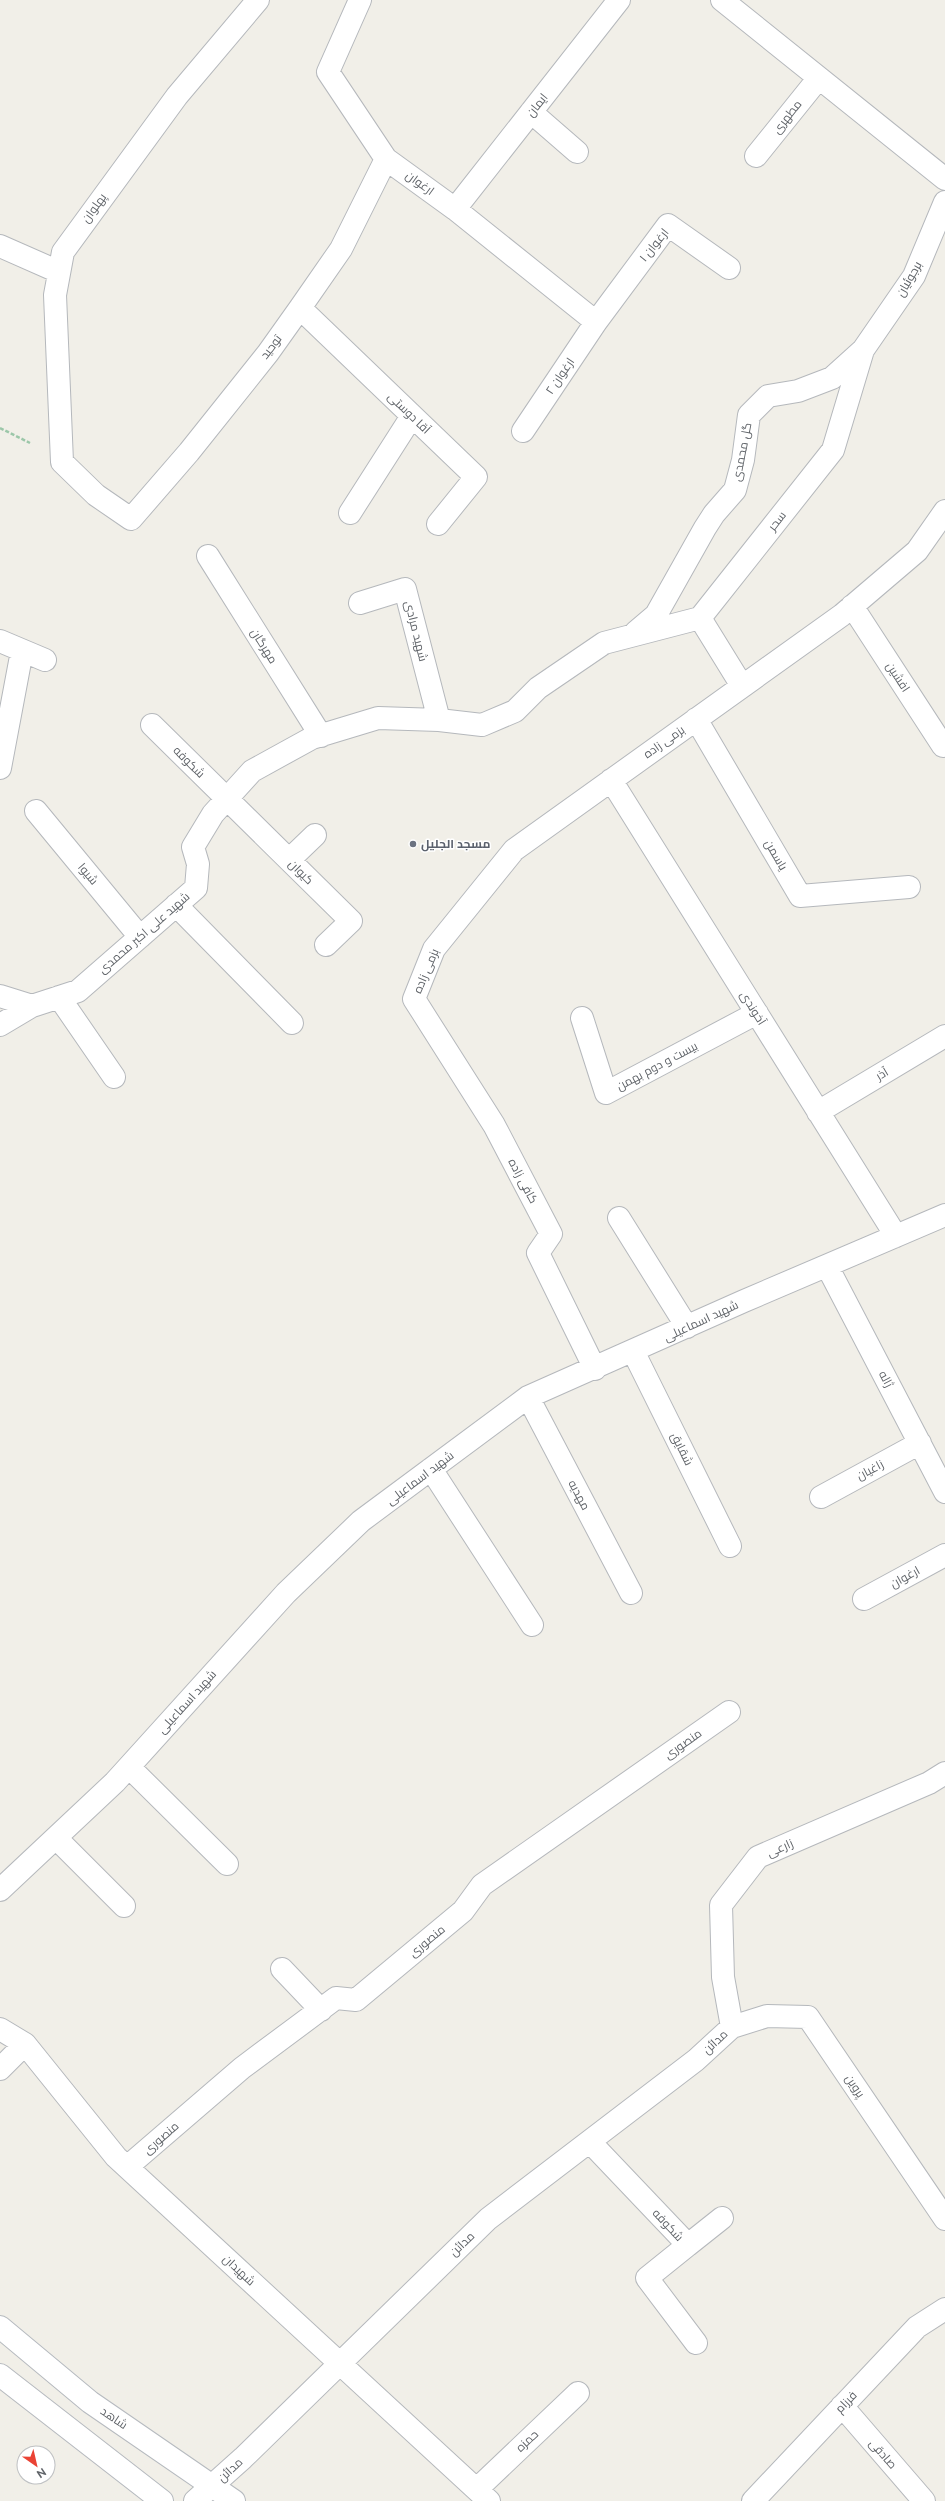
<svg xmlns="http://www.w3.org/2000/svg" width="945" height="2501" font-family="Raleway,Cairo,sans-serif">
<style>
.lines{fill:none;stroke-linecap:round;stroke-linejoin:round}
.minor-casing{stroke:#b5b8bc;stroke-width:24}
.secondary-casing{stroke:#b6babf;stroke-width:24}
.path{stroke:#9cc7a9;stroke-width:2.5;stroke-dasharray:4 2;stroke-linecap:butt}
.minor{stroke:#fff;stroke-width:22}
.secondary{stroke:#fff;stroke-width:22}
.worship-dot{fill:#6b7280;stroke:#fff;stroke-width:1.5}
.labels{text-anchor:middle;stroke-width:3;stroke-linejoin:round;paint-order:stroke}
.street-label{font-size:12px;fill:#5f6368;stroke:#fff}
.worship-label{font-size:12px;font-weight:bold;fill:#5b616d;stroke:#fff;text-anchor:start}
</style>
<rect width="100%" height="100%" fill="#f1efe8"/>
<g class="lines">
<defs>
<path id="minor" d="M258 0 177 96 63 252 55 295 62 462 96 495 131 519 189 452 268 353 300 308 341 249 386 159
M360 0 328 72 386 159 455 209 596 322
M722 0 945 179
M531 112 577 152
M756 156 818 79
M455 209 619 0
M0 246 59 272
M300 308 476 477 438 524
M523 431 596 322 668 225 729 268
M350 513 412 416
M208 556 321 736
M360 603 405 589 439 720
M852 606 943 746 945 745
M700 618 742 686
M636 632 656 615 705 528 714 514 735 490 743 460 749 415 768 396 798 391 832 378 863 350 914 276 945 202
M0 641 45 660
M696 719 800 896 909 887
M152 725 351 921 326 945
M0 768 22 651
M611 780 896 1236
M36 811 140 937
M289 860 315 835
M176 905 292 1023
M0 996 32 1006 78 991 196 888 198 864 193 847 213 814 252 771 312 738 378 718 439 720 482 725 515 711 538 688 604 643 700 618 833 450 863 350
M59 997 114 1077
M582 1018 606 1093 757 1013
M0 1025 32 1006
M818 1112 945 1036
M619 1218 687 1327
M827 1266 945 1492
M633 1351 730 1546
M595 1369 538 1253 551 1234 494 1125 414 999 434 949 514 850 842 615 917 551 945 511
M528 1397 631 1593
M431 1469 532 1625
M821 1497 920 1443
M864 1599 945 1555
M129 1767 227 1864
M56 1838 124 1906
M0 1890 115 1782 286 1593 361 1521 528 1397 744 1301 945 1215
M282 1969 321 2010
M732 2027 723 1977 721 1905 758 1857 929 1783 945 1773
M0 2029 25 2044 116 2157 489 2501
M0 2069 25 2044
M590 2142 688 2245 647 2278 696 2343
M127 2167 242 2068 336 1998 356 2000 463 1911 482 1885 729 1712
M688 2245 722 2218
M842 2406 924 2501
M477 2489 578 2393
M195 2501 243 2458 488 2219 696 2060 732 2027 767 2016 808 2017 945 2219
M753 2501 917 2327 945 2309"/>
<path id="secondary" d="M0 2327 90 2402 234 2501
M0 2375 162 2501"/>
</defs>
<!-- minor casing -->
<use href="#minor" class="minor-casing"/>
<!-- secondary casing -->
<use href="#secondary" class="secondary-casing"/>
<!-- path -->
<path class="path" d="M0 428 30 443"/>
<!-- minor -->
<use href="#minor" class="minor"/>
<!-- secondary -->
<use href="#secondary" class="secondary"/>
</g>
<!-- markers -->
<circle class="worship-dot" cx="413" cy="844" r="4"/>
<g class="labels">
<!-- street labels -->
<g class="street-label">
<text transform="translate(537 105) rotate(-51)" y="4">ایمان</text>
<text transform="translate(787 117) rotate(-52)" y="4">مطهری</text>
<text transform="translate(420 183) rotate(36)" y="4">ارغوان</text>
<text transform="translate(94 208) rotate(-54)" y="4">پهلوان</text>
<text transform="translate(654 245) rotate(-51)" y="4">ارغوان ۱</text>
<text transform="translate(909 279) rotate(-60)" y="4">برجوئیان</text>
<text transform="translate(271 347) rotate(-53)" y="4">توحید</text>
<text transform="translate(560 376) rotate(-56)" y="4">ارغوان ۲</text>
<text transform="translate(409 413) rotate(44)" y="4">آقا دوستی</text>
<text transform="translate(742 452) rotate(-79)" y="4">گل محمدی</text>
<text transform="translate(777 521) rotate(-52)" y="4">سحر</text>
<text transform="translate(416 631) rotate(76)" y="4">شهید مرادی</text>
<text transform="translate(264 646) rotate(58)" y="4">مهرگان</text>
<text transform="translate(898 677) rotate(57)" y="4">افشین</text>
<text transform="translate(664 742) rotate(-35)" y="4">بزمی زاده</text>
<text transform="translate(189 762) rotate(45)" y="4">شکوفه</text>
<text transform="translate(776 855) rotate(60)" y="4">یاسمن</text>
<text transform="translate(301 872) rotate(45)" y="4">کیوان</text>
<text transform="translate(88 874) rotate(50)" y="4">شیوا</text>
<text transform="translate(144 933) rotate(-41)" y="4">شهید علی اکبر محمدی</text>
<text transform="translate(426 971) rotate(-67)" y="4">بزمی زاده</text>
<text transform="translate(753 1008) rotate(58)" y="4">آخوندی</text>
<text transform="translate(657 1066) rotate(-28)" y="4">بیست و دوم بهمن</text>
<text transform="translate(882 1074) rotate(-31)" y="4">آذر</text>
<text transform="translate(523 1181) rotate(62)" y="4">کافی زاده</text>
<text transform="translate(701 1321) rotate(-25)" y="4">شهید اسماعیلی</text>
<text transform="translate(886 1379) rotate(62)" y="4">ژاله</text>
<text transform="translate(682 1449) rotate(64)" y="4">شقایق</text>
<text transform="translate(870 1470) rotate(-28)" y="4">زاغیان</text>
<text transform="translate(420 1478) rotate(-37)" y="4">شهید اسماعیلی</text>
<text transform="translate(579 1495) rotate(62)" y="4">مهدیه</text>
<text transform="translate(905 1577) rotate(-29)" y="4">ارغوان</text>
<text transform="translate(187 1702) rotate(-48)" y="4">شهید اسماعیلی</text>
<text transform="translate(683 1744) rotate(-35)" y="4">منصوری</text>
<text transform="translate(780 1848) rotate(-24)" y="4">زارعی</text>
<text transform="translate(427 1941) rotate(-40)" y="4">منصوری</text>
<text transform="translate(715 2042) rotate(-43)" y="4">مدائن</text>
<text transform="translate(855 2086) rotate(56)" y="4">پروین</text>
<text transform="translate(161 2138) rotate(-41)" y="4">منصوری</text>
<text transform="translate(668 2225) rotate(47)" y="4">شکوفه</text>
<text transform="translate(462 2244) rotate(-44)" y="4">مدائن</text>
<text transform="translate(239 2270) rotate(43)" y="4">شهیدان</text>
<text transform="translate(846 2402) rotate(-46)" y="4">فرزام</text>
<text transform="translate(114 2418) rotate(34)" y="4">شاهد</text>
<text transform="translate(527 2441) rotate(-43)" y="4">حمزه</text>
<text transform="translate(883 2454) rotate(49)" y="4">صادقی</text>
<text transform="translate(230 2470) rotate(-43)" y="4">مدائن</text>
</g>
<!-- worship labels -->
<g class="worship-label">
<text x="421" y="848">مسجد الجلیل</text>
</g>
</g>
<!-- north arrow -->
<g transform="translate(36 2465) rotate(146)"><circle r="19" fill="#ffffff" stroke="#bfc1c3"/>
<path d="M0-3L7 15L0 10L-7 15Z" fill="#ea4335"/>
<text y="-6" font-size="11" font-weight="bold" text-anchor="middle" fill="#5f6368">N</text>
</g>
</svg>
